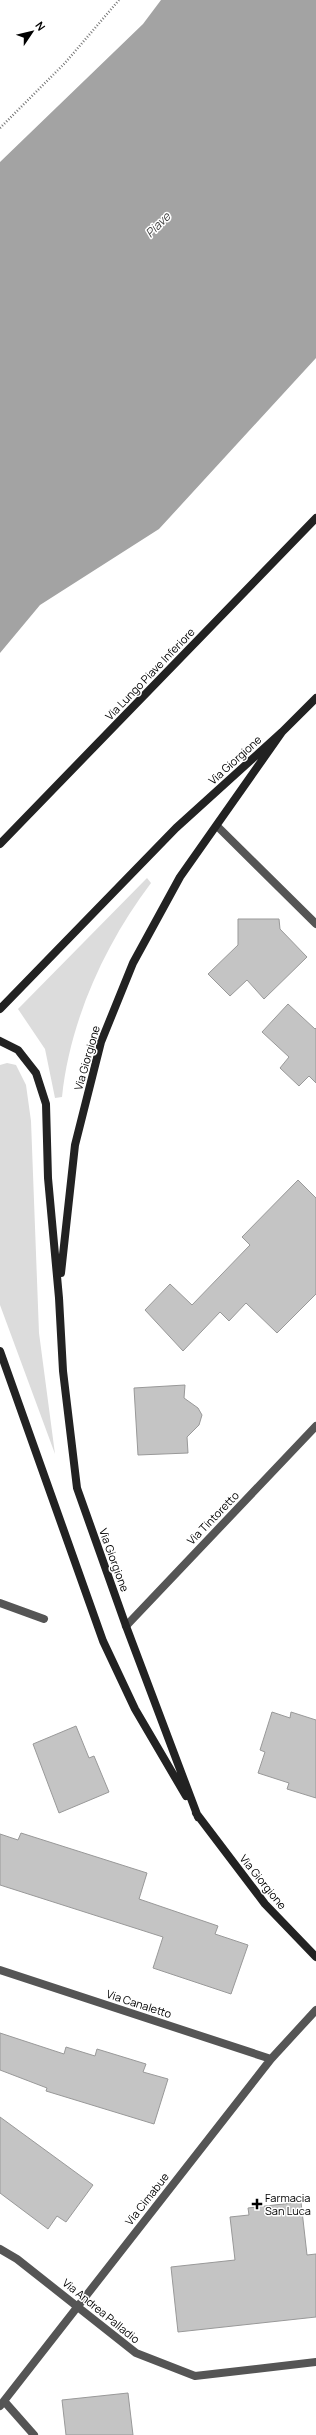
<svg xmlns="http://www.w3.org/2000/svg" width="316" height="2435" font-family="Manrope,sans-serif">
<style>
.green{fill:#dcdcdc}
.water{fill:#a3a3a3}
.building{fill:#c4c4c4;stroke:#999}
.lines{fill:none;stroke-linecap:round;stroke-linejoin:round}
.path{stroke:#777;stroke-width:2.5;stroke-dasharray:1 2;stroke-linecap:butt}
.minor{stroke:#555;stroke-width:8}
.secondary{stroke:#222;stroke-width:8}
.poi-dot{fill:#000;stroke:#fff;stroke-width:1.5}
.labels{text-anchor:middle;stroke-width:3;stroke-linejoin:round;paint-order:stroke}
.street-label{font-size:11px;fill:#000;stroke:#fff}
.poi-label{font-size:11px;fill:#000;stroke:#fff;text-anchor:start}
.water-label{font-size:12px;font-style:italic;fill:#444;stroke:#fff}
</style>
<rect width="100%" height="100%" fill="#fff"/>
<!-- green -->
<path class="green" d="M147 878 151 883C105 944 70 1020 62 1097L55 1098 45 1049 18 1009Z
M7 1063 16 1065 26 1085 31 1121 39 1333 55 1454 0 1305V1065Z"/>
<!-- water -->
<path class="water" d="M161 0H316V358L159 529 40 605 0 653V162L143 24Z"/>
<!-- building -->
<path class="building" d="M238 919H279L280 929 307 957 264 999 247 980 230 996 208 974 238 945Z
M288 1004 315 1029 316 1028V1083L309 1076 299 1086 280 1068 289 1057 262 1032Z
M298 1180 316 1198V1294L277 1333 246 1303 229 1321 220 1312 183 1351 145 1310 170 1284 192 1305 250 1245 242 1237Z
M185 1385 184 1398 198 1408 202 1415 199 1425 187 1437 188 1453 138 1455 134 1388Z
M272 1712 290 1718 291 1712 316 1720V1798L287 1789 289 1783 258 1773 265 1752 260 1750Z
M76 1726 89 1758 94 1756 109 1792 59 1813 33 1744Z
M21 1833 147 1873 139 1899 218 1926 215 1934 248 1945 231 1994 153 1968 163 1937 0 1885V1834L18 1840Z
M0 2033 64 2054 66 2047 95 2056 97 2049 146 2064 143 2072 168 2079 154 2124 46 2091 47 2088 0 2070Z
M0 2117 93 2185 66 2222 57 2216 48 2229 0 2193Z
M301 2202 307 2255 316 2254V2317L178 2332 171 2267 235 2260 230 2217 249 2215 248 2208Z
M128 2393 133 2435H66L62 2400Z"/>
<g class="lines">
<!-- path -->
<path class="path" d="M0 128 65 63 119 0"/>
<!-- minor -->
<path class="minor" d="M217 826 316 924
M0 1603 44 1619
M126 1626 316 1426
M0 1970 271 2059
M0 2249 17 2259 136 2353 195 2376 316 2362
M4 2401 34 2435
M0 2406 271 2059 316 2010"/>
<!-- secondary -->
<path class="secondary" d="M0 844 316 518
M0 1009 176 828 282 732 316 698
M0 1041 18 1050 36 1073 46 1104 48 1178 59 1298 63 1371 77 1488 126 1626 198 1817
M61 1273 75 1145 101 1042 133 963 180 877 282 732
M0 1351 103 1641 135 1709 186 1796
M196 1813 265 1904 316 1957"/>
</g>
<!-- markers -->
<path class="poi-dot" d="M255 2198h4v4h4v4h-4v4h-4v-4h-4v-4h4z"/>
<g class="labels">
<!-- street labels -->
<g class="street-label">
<text transform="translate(150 674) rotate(-46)" y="4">Via Lungo Piave Inferiore</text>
<text transform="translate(235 760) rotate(-42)" y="4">Via Giorgione</text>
<text transform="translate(87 1058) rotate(-74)" y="4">Via Giorgione</text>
<text transform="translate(213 1518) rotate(-46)" y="4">Via Tintoretto</text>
<text transform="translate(114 1560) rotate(70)" y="4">Via Giorgione</text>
<text transform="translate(263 1882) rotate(51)" y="4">Via Giorgione</text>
<text transform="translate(139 2004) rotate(18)" y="4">Via Canaletto</text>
<text transform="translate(147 2199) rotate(-52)" y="4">Via Cimabue</text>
<text transform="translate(101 2311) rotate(39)" y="4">Via Andrea Palladio</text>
</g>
<!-- poi labels -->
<g class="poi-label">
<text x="265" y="2202">Farmacia<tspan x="265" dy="13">San Luca</tspan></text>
</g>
<!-- water labels -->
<g class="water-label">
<text transform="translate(158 225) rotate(-45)" y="4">Piave</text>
</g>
</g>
<!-- north arrow -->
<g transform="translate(32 32) rotate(55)" stroke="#ffffff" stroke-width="3" paint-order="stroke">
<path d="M0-3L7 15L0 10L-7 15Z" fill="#000000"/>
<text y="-6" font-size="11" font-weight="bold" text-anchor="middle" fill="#000000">N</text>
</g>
</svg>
